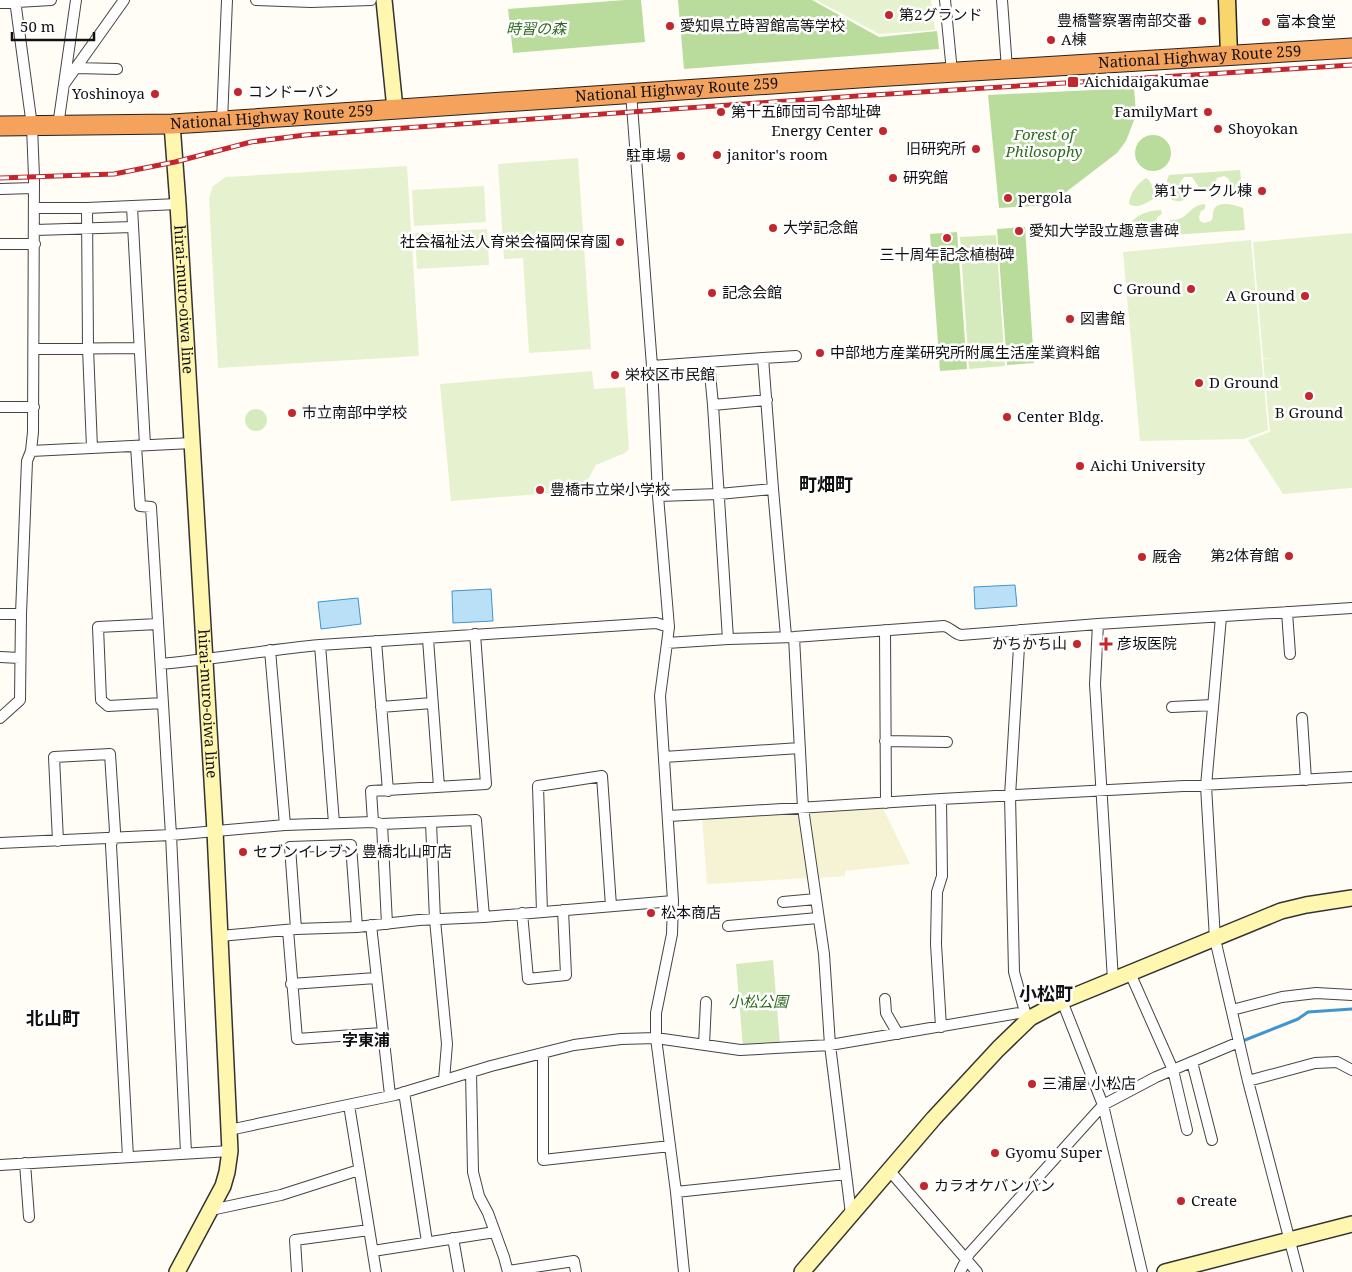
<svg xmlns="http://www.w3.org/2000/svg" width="1352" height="1272" viewBox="0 0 1352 1272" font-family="'Noto Serif','Noto Sans JP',serif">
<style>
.farmland{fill:#f6f3d4}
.green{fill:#d5ebbd}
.forest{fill:#b9dc9c}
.pitch{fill:#e6f2cf}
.water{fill:#b9e0f7;stroke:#3f96cf}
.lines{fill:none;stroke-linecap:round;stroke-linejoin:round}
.stream{stroke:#3f96cf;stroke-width:3}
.street-casing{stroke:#444;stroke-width:12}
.secondary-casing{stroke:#333;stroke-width:18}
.primary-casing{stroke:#222;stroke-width:19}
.highway-casing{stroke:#222;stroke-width:21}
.street{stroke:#fff;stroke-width:10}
.secondary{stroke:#fff6b0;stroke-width:15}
.primary{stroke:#f9d66b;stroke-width:16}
.highway{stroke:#f5a25d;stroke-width:19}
.rail-casing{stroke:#c4262e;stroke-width:5}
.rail{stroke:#fff;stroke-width:3;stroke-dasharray:9;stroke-linecap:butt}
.poi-dot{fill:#c4262e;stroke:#fff;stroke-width:2}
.labels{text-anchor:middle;stroke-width:5;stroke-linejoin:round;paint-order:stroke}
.poi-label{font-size:15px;fill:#111;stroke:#fff;text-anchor:start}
.park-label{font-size:15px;font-style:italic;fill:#2f6b1f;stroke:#fff}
.street-label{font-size:15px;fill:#111;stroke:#fff}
.neighbourhood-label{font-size:16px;font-weight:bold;fill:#111;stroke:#fff}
.quarter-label{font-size:18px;font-weight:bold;fill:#111;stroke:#fff}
</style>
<rect width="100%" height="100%" fill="#fffdf5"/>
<!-- farmland -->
<path class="farmland" d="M883 808 910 864 845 871V876L817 878 807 816 810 812Z
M798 812 800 814 809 878 707 884 702 818Z"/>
<!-- green -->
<path class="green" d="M1240 170 1242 191 1235 194 1223 193V191L1228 188 1230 183 1229 179 1224 176 1217 178 1214 188 1210 190 1200 189 1192 177H1184L1181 181 1182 187 1186 191H1190C1188 200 1181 203 1172 200 1164 193 1165 184 1169 175Z
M1146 178C1153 182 1154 192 1153 199 1146 204 1136 209 1129 204 1130 193 1137 184 1146 178Z
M1205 204V209L1201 211 1199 217 1200 221 1204 223 1211 221C1214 217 1212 213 1214 209 1219 200 1236 205 1243 208L1245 230 1157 236 1140 233 1134 228 1131 222C1139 214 1149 210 1161 210L1162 214 1157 217 1156 224 1159 228H1165L1169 225 1170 220C1189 221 1188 205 1205 204Z
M996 235 1005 366 969 369 960 237Z
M245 420a11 11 0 1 1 22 0a11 11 0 1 1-22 0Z
M773 960 780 1044 743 1047 736 964Z"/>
<!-- forest -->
<path class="forest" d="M625 0H641L645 42 513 53 508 9Z
M678 0H812L879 37 937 31 939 49 684 69Z
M1134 88 1136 115 1126 141 1117 153 1049 205 999 208 988 95Z
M1135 153a18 18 0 1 1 36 0a18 18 0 1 1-36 0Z
M1025 227 1034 363 1007 365 997 229Z
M957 232 967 369 940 371 930 234Z"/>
<!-- pitch -->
<path class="pitch" d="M816 0H931L935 30 879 34Z
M578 158 591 349 529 353 523 258 504 259 498 164Z
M407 166 419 356 218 368 209 198 213 186 226 177Z
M484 186 486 222 414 226 412 190Z
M487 229 489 265 417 269 415 233Z
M1352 233V488L1283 494 1248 440 1270 432 1263 359 1271 358H1263L1253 242Z
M1251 240 1268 430 1244 439 1140 441 1123 252Z
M592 371 594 389 625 387 629 449 625 453 596 465 585 485 566 487 565 492 451 501 440 384Z"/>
<!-- water -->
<path class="water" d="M1015 585 1017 606 975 609 974 587Z
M491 589 493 621 453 623 452 591Z
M358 598 361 624 321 629 318 602Z"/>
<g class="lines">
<!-- stream -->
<path class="stream" d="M1240 1042 1298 1019 1308 1012 1352 1009"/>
<!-- street casing -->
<g class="street-casing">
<path id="street" d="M256 0 311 2 371 0
M945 0 952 72
M1002 0 1007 69
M0 3 51 0
M75 68 117 69
M65 83 124 0
M631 93 652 366 658 496 669 627
M222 121 227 0
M58 126 76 0
M0 189 34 188
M132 207 145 445
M35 208H87L178 204
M87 208 88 348 92 448
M35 230 133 227
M0 244H35
M34 349 139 348
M763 358 796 356
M709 362 713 405 728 639
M652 366 763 358 773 489 786 636
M713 405 767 400
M0 407H34
M136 446 140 506 151 507 171 835 186 1153
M31 451 192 443
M658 496 719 494 773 489
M1287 612 1290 654
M0 614H21
M1221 617 1206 786 1215 939 1248 1081 1298 1272
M158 624 98 627 101 700 108 706 163 703
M1098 624 1095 684 1113 980
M885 630 886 803
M1020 630 1010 796 1014 972 1025 1012 1028 1016
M794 637 803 808 824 954 830 1045 851 1214
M428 639 439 787
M376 641 388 791
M667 643 660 696 673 901 672 934 656 1013V1038L676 1192 684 1272
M320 645 334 823
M270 650 285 825
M0 657 20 658
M161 664C214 659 267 650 320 645L656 623 669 627 667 643 728 639 794 637 944 626C952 628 954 634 961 635L1098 624 1352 608
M381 707 432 703
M1172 707 1213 705
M0 718 20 700 21 614 27 461 31 451 33 432 34 177 32 126 15 0
M1302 718 1306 780
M885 741 947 742
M664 757 800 748
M941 799 942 876 937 892 936 944 941 1027
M669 816 941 799 1352 777
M373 822 371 791 486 784 475 634
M431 822 435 920 447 1044 444 1080
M58 841 54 757 110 754 115 831 111 845 128 1157
M0 843 171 835 285 825 373 822 382 824
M783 902 816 899
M542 912 538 786 602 776 611 906
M522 913 528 979 566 975 563 910
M387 924 382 824 476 820 484 917
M371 925 390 1095
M728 926 818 918
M296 929 290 847 351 845 357 927
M288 930 297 1039 382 1033
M220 936 296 929 357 927 419 920 484 917 673 901
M1130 973 1173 1070 1187 1130
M291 984 376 978
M885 999 886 1013 898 1034
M1062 1001 1103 1105 1142 1272
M1232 1010 1282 997 1316 993 1352 995
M704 1045 706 1002
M543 1054V1160L670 1146
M1192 1062 1212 1140
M471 1072 473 1172 479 1196 488 1213 504 1257 508 1272
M1248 1081 1315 1063 1337 1062 1352 1070
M404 1092 427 1242
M349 1105 376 1272
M229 1130 395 1095 491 1066 574 1045 621 1039 656 1038 740 1050 830 1045 1025 1012
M25 1163 29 1217
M0 1165 230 1151
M889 1170 977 1272
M676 1192 846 1174
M211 1210 281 1195 359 1170
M453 1238 459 1272
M373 1251 495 1232
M508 1271 574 1261 576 1272
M297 1272 295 1240 369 1230
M960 1272 969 1254 1103 1105 1156 1077 1239 1042"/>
</g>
<!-- secondary casing -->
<g class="secondary-casing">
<g id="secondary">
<path d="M384 0 395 109"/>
<path id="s1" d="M172 124 178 204 215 831 230 1151 227 1172 223 1186 177 1272"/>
<path d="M802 1272 934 1118 998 1049 1030 1018 1062 1001 1281 911 1306 905 1352 898"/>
<path d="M1165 1272 1352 1224"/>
</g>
</g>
<!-- primary casing -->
<g class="primary-casing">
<path id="primary" d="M1227 0 1229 55"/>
</g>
<!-- highway casing -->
<g class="highway-casing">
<g id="highway">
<path id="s2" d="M0 126 172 124 222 121C599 94 975 70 1352 48"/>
</g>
</g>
<!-- street -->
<use href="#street" class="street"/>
<!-- secondary -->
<use href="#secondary" class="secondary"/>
<!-- primary -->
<use href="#primary" class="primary"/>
<!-- highway -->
<use href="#highway" class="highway"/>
<!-- rail casing -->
<g class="rail-casing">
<path id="rail" d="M0 178 114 174 175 162 251 142 305 135 857 96 1352 65"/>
</g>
<!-- rail -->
<use href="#rail" class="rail"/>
</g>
<!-- markers -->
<g class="poi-dot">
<circle cx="889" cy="15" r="5"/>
<circle cx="1202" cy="21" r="5"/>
<circle cx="1266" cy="22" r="5"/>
<circle cx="670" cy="26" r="5"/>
<circle cx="1051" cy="40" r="5"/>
<rect x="1067" y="76" width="12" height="12" rx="2.5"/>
<circle cx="238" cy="92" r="5"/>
<circle cx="155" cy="94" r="5"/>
<circle cx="721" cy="112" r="5"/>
<circle cx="1208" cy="112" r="5"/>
<circle cx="1218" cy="129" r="5"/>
<circle cx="883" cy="131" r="5"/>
<circle cx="976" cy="149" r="5"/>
<circle cx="717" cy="155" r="5"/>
<circle cx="681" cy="156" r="5"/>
<circle cx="893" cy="178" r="5"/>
<circle cx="1262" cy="191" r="5"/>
<circle cx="1008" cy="198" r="5"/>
<circle cx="773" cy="228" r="5"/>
<circle cx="1019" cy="231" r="5"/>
<circle cx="947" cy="238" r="5"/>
<circle cx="620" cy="242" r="5"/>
<circle cx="1191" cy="289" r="5"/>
<circle cx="712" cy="293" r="5"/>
<circle cx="1305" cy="296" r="5"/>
<circle cx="1070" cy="319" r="5"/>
<circle cx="820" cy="353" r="5"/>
<circle cx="615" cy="375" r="5"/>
<circle cx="1199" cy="383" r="5"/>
<circle cx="1309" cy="396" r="5"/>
<circle cx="292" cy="413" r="5"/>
<circle cx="1007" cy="417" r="5"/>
<circle cx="1080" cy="466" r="5"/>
<circle cx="540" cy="490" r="5"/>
<circle cx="1289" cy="556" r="5"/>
<circle cx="1142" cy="557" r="5"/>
<circle cx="1077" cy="644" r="5"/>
<path d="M1103.5 636.5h5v5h5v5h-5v5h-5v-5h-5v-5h5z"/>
<circle cx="243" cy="852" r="5"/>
<circle cx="651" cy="913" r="5"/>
<circle cx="1032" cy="1084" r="5"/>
<circle cx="995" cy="1153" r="5"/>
<circle cx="924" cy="1186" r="5"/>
<circle cx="1181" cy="1201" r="5"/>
</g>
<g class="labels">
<!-- poi labels -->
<g class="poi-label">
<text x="899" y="20">第2グランド</text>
<text x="1192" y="26" text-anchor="end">豊橋警察署南部交番</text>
<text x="1276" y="27">富本食堂</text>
<text x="680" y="31">愛知県立時習館高等学校</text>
<text x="1061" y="45">A棟</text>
<text x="1084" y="87">Aichidaigakumae</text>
<text x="248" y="97">コンドーパン</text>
<text x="145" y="99" text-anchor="end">Yoshinoya</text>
<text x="731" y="117">第十五師団司令部址碑</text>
<text x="1198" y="117" text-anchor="end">FamilyMart</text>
<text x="1228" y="134">Shoyokan</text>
<text x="873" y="136" text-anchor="end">Energy Center</text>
<text x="966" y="154" text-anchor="end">旧研究所</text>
<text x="727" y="160">janitor's room</text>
<text x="671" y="161" text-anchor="end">駐車場</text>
<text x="903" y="183">研究館</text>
<text x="1252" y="196" text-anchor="end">第1サークル棟</text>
<text x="1018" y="203">pergola</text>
<text x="783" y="233">大学記念館</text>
<text x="1029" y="236">愛知大学設立趣意書碑</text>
<text x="610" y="247" text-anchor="end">社会福祉法人育栄会福岡保育園</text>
<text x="947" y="260" text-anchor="middle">三十周年記念植樹碑</text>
<text x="1181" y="294" text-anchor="end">C Ground</text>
<text x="722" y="298">記念会館</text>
<text x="1295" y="301" text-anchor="end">A Ground</text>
<text x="1080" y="324">図書館</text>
<text x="830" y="358">中部地方産業研究所附属生活産業資料館</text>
<text x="625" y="380">栄校区市民館</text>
<text x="1209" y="388">D Ground</text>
<text x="302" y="418">市立南部中学校</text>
<text x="1309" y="418" text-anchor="middle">B Ground</text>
<text x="1017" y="422">Center Bldg.</text>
<text x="1090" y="471">Aichi University</text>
<text x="550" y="495">豊橋市立栄小学校</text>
<text x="1279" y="561" text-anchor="end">第2体育館</text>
<text x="1152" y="562">厩舎</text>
<text x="1067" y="649" text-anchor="end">かちかち山</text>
<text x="1117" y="649">彦坂医院</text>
<text x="253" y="857">セブンイレブン 豊橋北山町店</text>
<text x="661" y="918">松本商店</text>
<text x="1042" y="1089">三浦屋 小松店</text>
<text x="1005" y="1158">Gyomu Super</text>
<text x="934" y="1191">カラオケバンバン</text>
<text x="1191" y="1206">Create</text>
</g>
<!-- park labels -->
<g class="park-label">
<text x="536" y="34">時習の森</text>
<text x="1044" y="140">Forest of<tspan x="1044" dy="17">Philosophy</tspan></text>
<text x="758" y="1007">小松公園</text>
</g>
<!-- street labels -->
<g class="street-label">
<text dy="5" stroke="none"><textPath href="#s2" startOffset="1202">National Highway Route 259</textPath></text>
<text dy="5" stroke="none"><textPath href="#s2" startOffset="678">National Highway Route 259</textPath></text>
<text dy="5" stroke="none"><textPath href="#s2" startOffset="272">National Highway Route 259</textPath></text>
<text dy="5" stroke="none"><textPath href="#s1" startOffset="176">hirai-muro-oiwa line</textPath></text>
<text dy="5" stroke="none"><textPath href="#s1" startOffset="581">hirai-muro-oiwa line</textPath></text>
</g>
<!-- neighbourhood labels -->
<g class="neighbourhood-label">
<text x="366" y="1046">字東浦</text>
</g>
<!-- quarter labels -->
<g class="quarter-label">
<text x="826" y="491">町畑町</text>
<text x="1046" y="1000">小松町</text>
<text x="53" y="1025">北山町</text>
</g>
</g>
<!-- scale -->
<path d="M12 32v8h82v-8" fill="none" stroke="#111111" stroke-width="2.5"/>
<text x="20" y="32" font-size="15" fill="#111111" stroke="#ffffff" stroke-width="4" paint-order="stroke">50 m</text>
</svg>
